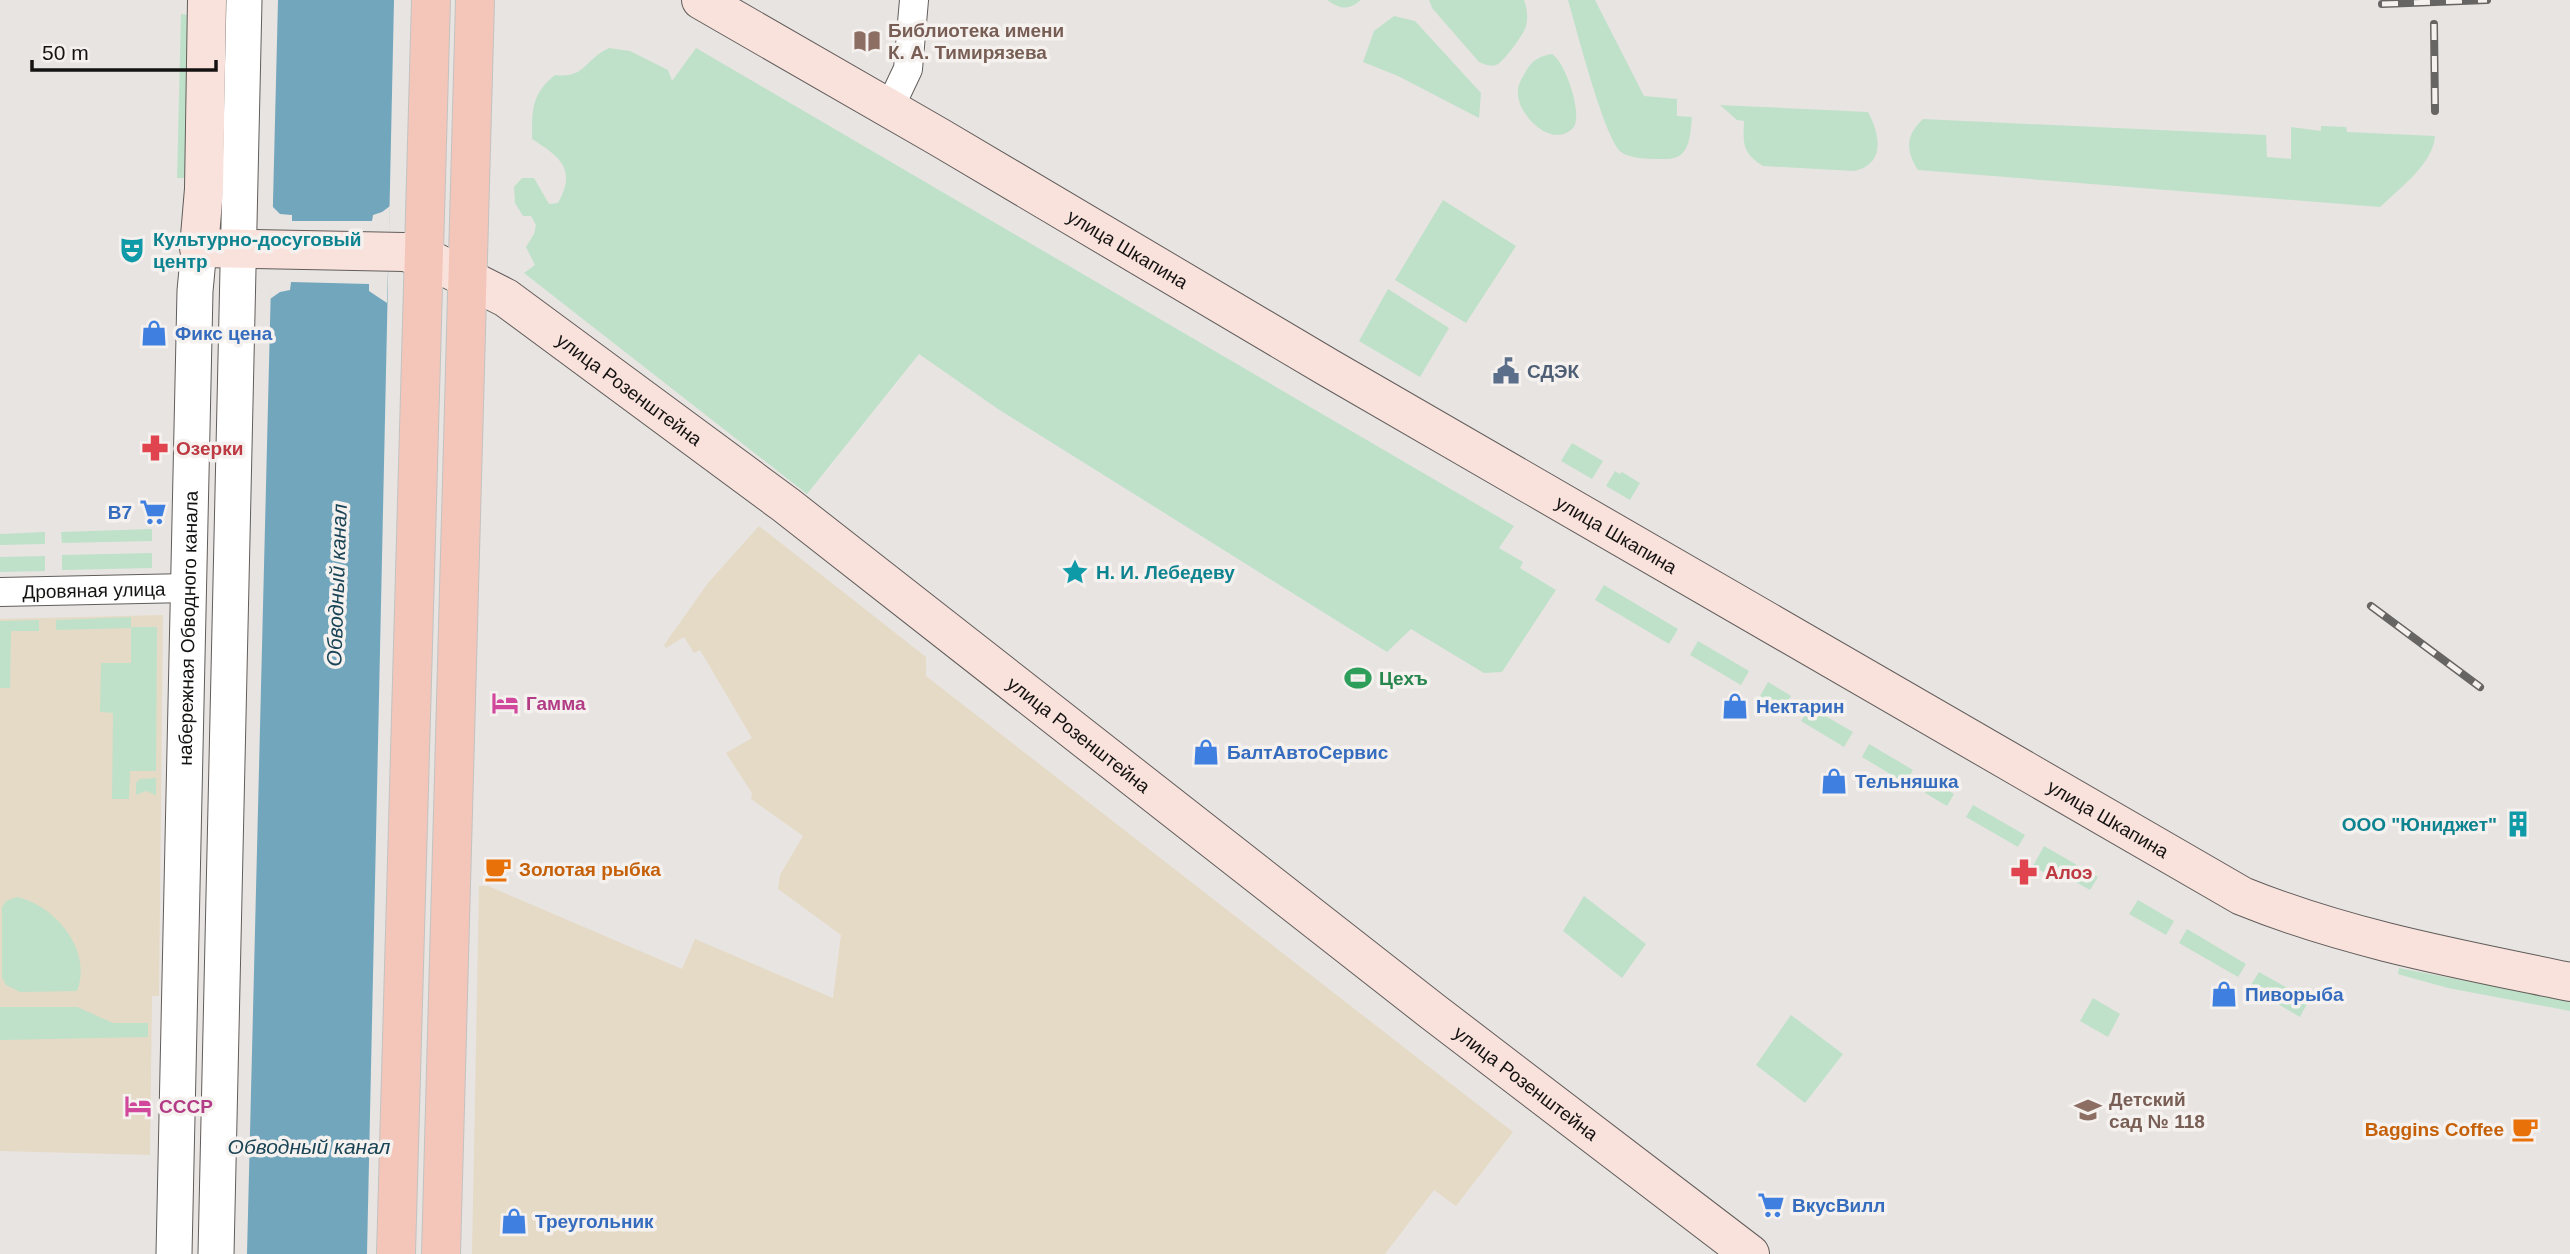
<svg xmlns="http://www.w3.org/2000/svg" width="2570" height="1254" viewBox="0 0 2570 1254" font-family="Arial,sans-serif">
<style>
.industrial{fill:#e5dac5}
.green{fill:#bfe1c9}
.water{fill:#72a6bc}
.pier{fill:#e8e4e2}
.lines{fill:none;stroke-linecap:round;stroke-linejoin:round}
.minor-casing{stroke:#615d5b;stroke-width:30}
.tertiary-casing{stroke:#615d5b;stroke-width:37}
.secondary-casing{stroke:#615d5b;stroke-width:40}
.primary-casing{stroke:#c2c2c1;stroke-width:40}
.minor{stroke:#fff;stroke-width:28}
.tertiary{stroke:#fff;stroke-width:35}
.secondary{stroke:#fae2dc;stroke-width:38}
.primary{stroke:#f4c6b9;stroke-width:38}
.rail-casing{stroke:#676563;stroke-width:8}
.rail{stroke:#f5f1ef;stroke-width:5;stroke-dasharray:16;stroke-linecap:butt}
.labels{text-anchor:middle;stroke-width:7;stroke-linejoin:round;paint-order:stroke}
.education-label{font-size:19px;font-weight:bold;fill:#785e54;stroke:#f5f1ef;text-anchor:start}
.culture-label{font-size:19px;font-weight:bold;fill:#0d838f;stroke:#f5f1ef;text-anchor:start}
.street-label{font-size:19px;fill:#141312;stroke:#f5f1ef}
.shop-label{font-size:19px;font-weight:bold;fill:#366cbe;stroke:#f5f1ef;text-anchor:start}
.service-label{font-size:19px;font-weight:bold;fill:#4e5e75;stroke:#f5f1ef;text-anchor:start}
.health-label{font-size:19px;font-weight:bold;fill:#be3a42;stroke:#f5f1ef;text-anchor:start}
.leisure-label{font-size:19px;font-weight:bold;fill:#27864d;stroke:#f5f1ef;text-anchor:start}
.hotel-label{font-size:19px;font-weight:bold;fill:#b23c85;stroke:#f5f1ef;text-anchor:start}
.food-label{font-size:19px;font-weight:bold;fill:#c56008;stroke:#f5f1ef;text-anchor:start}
.water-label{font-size:21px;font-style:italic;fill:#194456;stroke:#f5f1ef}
</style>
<rect width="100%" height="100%" fill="#e8e4e2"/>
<!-- industrial -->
<path class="industrial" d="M759 526 926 657V676L1513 1132 1456 1206 1434 1190 1385 1254H472L479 886H488L682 969 695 939 833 998 841 935 778 889 780 875 803 836 751 799 752 793 726 753 752 738 700 650 694 653 684 637 666 648 664 645 708 583Z
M163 615 159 996H152L150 1155 0 1151V619Z"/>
<!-- green -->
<path class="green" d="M1327 0H1361C1347 11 1341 9 1327 0Z
M1429 0H1524C1527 8 1529 20 1525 29 1522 36 1503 63 1496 65 1490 67 1484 64 1479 62L1432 8Z
M1568 0H1595L1644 96 1677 99V116L1692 117C1690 134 1691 158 1668 159 1655 159 1632 160 1621 152 1604 138 1576 27 1568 0Z
M181 14 189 15 185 178H177Z
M1394 16 1415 21 1481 93 1479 118 1398 76 1363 62 1374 31Z
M609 48 630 51 668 70 672 81 696 48 1514 526 1499 548 1523 562 1520 568 1556 590 1502 672 1484 673 1411 629 1387 652 998 409 919 354 807 494 524 273 535 265 526 247 534 234 536 225 531 216H523L515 203 514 187 522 178H534L549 204 558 203C577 169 560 157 532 139 532 111 531 94 555 75 585 79 585 59 609 48Z
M1552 54C1565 61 1584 116 1573 128 1552 150 1516 114 1518 91 1518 83 1523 77 1526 71 1532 60 1540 56 1552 54Z
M1720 105 1868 112C1880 134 1886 164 1854 171L1763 166C1742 153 1743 143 1744 121L1737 120Z
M1923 119 2266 135 2267 157 2291 159V127L2321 131V126L2346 127 2347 132 2435 136C2433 164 2400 188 2380 207L1918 170C1905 150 1906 135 1923 119Z
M1443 200 1516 246 1466 323 1395 280Z
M1388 289 1449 328 1420 377 1359 341Z
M1572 443 1603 461 1592 479 1561 461Z
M1615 471 1620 474 1622 472 1640 483 1630 500 1606 486Z
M152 529V541L62 543 61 532Z
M45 532V544L0 545V534Z
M152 553V568L62 570V555Z
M45 556V571L0 572V557Z
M1604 585 1678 629 1669 644 1595 600Z
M131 617V627H157L156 771H130L129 799H112L113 713 100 712 101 663H131V628L56 630V620Z
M39 620V631H11L10 688H0V621Z
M1698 641 1749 671 1741 685 1690 655Z
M1768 682 1791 696 1782 711 1759 698Z
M1810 707 1853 732 1844 747 1801 721Z
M1869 744 1913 770 1905 783 1862 757Z
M156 778V795L146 791 136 795V783L140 779Z
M1932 781 1954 794 1947 806 1925 793Z
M1973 805 2025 835 2018 847 1966 817Z
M2044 846 2098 877 2090 890 2063 875 2059 881 2033 866Z
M1584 896 1646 944 1622 978 1563 931Z
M17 897C55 905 93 951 77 991L20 992 6 985 2 977V907L6 901Z
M2138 900 2174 921 2166 935 2129 914Z
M2187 929 2246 964 2238 977 2179 943Z
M2399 968 2570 1001V1011L2448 988 2401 975 2398 974Z
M2259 972 2309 1000 2300 1017 2273 1001 2274 998 2251 985Z
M2093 998 2120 1014 2108 1037 2080 1021Z
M0 1007H77L113 1023H148V1037L0 1040Z
M1791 1015 1843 1054 1805 1103 1756 1065Z"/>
<!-- water -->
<path class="water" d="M278 0H394L367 1254H247Z"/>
<!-- pier -->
<path class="pier" d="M272 206 280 214 292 215V221H372L373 215 382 212 390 206 387 303 369 291V284L291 282 290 290 280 292 270 299Z"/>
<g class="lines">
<!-- minor casing -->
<g class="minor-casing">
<g id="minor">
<path d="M889 109 908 69 914 0"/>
<path id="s1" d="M0 592 188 588"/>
</g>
</g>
<!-- tertiary casing -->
<g class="tertiary-casing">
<g id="tertiary">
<path id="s2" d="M174 1254 195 291 199 248"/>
<path d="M216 1254 244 0"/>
</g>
</g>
<!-- secondary casing -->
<g class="secondary-casing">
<g id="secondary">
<path id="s3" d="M207 0 204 189 199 248 404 252 425 257 506 298 786 505 1432 1011 1750 1254"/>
<path id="s4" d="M701 0 939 137 1329 368 2242 896C2348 939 2459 959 2570 982"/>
</g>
</g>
<!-- primary casing -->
<g class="primary-casing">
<path id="primary" d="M396 1254 431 0
M441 1254 475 0"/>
</g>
<!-- minor -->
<use href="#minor" class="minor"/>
<!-- tertiary -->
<use href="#tertiary" class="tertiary"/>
<!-- secondary -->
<use href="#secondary" class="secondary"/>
<!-- primary -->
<use href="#primary" class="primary"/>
<!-- rail casing -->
<g class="rail-casing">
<path id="rail" d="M2382 4 2487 0
M2434 24 2435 111
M2371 606 2480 687"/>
</g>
<!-- rail -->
<use href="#rail" class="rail"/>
</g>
<!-- icons -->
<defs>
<g id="library-bare" transform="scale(2.1)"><path d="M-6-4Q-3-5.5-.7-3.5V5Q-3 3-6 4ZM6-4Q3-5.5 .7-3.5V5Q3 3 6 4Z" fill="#8d6e63" stroke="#f5f1ef" stroke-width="2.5" paint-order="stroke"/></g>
<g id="theatre-bare" transform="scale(2.1)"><path d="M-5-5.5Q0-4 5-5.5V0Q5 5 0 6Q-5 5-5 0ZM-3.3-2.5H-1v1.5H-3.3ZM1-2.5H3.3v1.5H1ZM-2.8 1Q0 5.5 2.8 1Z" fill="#0f9aa8" stroke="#f5f1ef" stroke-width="2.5" paint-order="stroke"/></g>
<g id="shop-bare" transform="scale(2.1)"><path d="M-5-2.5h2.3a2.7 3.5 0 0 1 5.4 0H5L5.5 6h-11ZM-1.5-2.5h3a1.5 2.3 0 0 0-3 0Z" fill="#3f7fe0" stroke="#f5f1ef" stroke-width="2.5" paint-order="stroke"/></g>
<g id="civic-bare" transform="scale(2.1)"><path d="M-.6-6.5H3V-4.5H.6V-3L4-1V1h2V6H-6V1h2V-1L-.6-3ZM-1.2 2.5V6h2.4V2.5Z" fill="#5c6f8a" stroke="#f5f1ef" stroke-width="2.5" paint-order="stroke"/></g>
<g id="pharmacy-bare" transform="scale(2.1)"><path d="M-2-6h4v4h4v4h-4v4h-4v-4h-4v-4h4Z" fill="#e0444e" stroke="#f5f1ef" stroke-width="2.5" paint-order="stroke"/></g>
<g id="supermarket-bare" transform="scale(2.1)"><path d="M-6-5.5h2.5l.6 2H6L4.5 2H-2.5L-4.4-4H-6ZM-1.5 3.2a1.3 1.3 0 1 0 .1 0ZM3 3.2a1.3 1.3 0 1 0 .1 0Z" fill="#3f7fe0" stroke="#f5f1ef" stroke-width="2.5" paint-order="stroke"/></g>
<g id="sight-bare" transform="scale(2.1)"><path d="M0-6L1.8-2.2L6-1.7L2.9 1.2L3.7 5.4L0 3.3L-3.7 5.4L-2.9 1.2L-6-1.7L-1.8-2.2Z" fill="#0f9aa8" stroke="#f5f1ef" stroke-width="2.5" paint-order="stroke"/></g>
<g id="stadium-bare" transform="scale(2.1)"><path d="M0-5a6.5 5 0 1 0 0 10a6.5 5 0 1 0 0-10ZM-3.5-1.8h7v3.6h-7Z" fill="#2e9e5b" stroke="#f5f1ef" stroke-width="2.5" paint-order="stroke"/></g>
<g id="hotel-bare" transform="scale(2.1)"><path d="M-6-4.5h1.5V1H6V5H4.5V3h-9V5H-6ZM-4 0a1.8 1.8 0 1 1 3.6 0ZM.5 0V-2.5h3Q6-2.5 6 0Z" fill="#d1479c" stroke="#f5f1ef" stroke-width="2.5" paint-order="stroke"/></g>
<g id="building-bare" transform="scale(2.1)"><path d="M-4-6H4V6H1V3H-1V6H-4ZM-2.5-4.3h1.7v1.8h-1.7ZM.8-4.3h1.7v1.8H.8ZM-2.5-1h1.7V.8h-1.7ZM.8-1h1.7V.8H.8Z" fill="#0f9aa8" stroke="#f5f1ef" stroke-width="2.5" paint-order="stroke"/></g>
<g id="cafe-bare" transform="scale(2.1)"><path d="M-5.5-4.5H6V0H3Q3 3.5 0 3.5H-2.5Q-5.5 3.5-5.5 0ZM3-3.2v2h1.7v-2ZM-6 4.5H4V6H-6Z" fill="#e8710a" stroke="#f5f1ef" stroke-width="2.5" paint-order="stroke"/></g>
<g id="school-bare" transform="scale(2.1)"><path d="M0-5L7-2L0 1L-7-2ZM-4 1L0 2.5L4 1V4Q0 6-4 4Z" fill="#8d6e63" stroke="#f5f1ef" stroke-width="2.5" paint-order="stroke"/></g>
</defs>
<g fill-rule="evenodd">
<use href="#library-bare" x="867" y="41"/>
<use href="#theatre-bare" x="132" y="250"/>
<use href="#shop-bare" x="154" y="333"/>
<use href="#civic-bare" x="1506" y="371"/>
<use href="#pharmacy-bare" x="155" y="448"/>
<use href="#supermarket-bare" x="153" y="512"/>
<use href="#sight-bare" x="1075" y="572"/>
<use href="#stadium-bare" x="1358" y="678"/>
<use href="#hotel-bare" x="505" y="703"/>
<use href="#shop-bare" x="1735" y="706"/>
<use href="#shop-bare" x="1206" y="752"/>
<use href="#shop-bare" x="1834" y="781"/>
<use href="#building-bare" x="2518" y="824"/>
<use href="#cafe-bare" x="498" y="869"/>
<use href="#pharmacy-bare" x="2024" y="872"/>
<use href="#shop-bare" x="2224" y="994"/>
<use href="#hotel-bare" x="138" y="1106"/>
<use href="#school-bare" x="2088" y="1110"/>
<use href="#cafe-bare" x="2525" y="1129"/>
<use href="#supermarket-bare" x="1771" y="1205"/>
<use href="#shop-bare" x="514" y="1221"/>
</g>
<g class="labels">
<!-- education labels -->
<g class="education-label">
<text x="888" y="37">Библиотека имени<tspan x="888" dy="22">К. А. Тимирязева</tspan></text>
<text x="2109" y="1106">Детский<tspan x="2109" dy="22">сад № 118</tspan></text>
</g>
<!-- culture labels -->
<g class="culture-label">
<text x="153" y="246">Культурно-досуговый<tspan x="153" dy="22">центр</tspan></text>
<text x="1096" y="579">Н. И. Лебедеву</text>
<text x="2497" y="831" text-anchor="end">ООО "Юниджет"</text>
</g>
<!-- street labels -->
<g class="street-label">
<text dy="7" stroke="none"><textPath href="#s4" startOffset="494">улица Шкапина</textPath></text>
<text dy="7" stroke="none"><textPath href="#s3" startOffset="719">улица Розенштейна</textPath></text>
<text dy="7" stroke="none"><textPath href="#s4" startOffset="1060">улица Шкапина</textPath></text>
<text dy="7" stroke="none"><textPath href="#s1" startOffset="94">Дровяная улица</textPath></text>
<text dy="7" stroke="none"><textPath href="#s2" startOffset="626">набережная Обводного канала</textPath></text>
<text dy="7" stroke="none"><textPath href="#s3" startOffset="1286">улица Розенштейна</textPath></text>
<text dy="7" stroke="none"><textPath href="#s4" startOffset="1628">улица Шкапина</textPath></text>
<text dy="7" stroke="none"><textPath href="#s3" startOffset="1853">улица Розенштейна</textPath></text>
</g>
<!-- shop labels -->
<g class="shop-label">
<text x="175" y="340">Фикс цена</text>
<text x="132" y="519" text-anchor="end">В7</text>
<text x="1756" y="713">Нектарин</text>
<text x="1227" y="759">БалтАвтоСервис</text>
<text x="1855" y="788">Тельняшка</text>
<text x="2245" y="1001">Пиворыба</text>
<text x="1792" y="1212">ВкусВилл</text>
<text x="535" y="1228">Треугольник</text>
</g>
<!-- service labels -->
<g class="service-label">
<text x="1527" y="378">СДЭК</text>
</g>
<!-- health labels -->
<g class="health-label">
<text x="176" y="455">Озерки</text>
<text x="2045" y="879">Алоэ</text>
</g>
<!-- leisure labels -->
<g class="leisure-label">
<text x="1379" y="685">Цехъ</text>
</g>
<!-- hotel labels -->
<g class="hotel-label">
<text x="526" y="710">Гамма</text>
<text x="159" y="1113">СССР</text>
</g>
<!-- food labels -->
<g class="food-label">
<text x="519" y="876">Золотая рыбка</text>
<text x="2504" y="1136" text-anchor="end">Baggins Coffee</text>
</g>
<!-- water labels -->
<g class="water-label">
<text transform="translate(337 585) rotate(-88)" y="7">Обводный канал</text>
<text x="309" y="1154">Обводный канал</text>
</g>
</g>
<!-- scale -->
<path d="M32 60v10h184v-10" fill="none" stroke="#141312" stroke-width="3.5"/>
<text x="42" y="60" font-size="21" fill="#141312" stroke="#f5f1ef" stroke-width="5" paint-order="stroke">50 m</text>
</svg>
